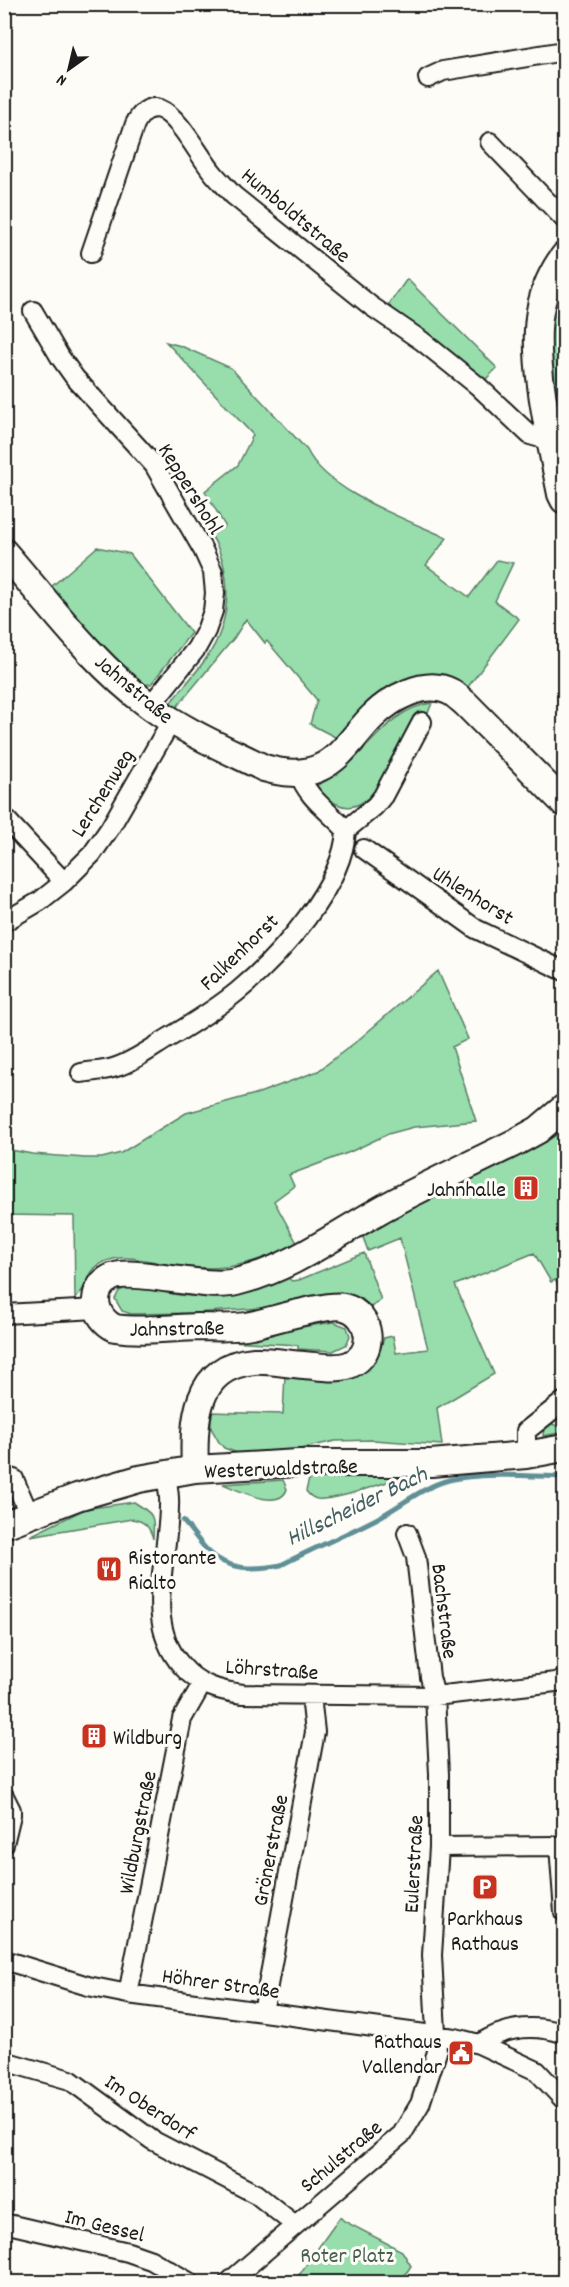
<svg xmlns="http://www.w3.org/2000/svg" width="569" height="2287" viewBox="0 0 569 2287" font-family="Dekko,sans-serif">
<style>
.green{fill:#97deac;stroke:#5a7d64;stroke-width:1.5}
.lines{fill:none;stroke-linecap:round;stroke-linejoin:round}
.stream{stroke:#609096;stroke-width:5}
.street-casing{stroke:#1c1c1c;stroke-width:22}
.secondary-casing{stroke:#1c1c1c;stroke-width:30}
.street{stroke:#fdfcf7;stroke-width:18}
.secondary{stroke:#fdfcf7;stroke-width:26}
.labels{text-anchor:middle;stroke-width:6;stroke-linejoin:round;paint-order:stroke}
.street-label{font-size:22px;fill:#1c1c1c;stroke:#fdfcf7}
.poi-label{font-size:22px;fill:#1c1c1c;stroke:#fdfcf7;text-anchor:end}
.park-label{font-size:22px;fill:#47604e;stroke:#fdfcf7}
.water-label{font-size:24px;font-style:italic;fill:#446063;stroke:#fdfcf7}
</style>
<rect width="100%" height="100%" fill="#fdfcf7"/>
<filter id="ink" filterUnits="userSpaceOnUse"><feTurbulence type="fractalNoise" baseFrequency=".0167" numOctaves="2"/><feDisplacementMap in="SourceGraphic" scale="12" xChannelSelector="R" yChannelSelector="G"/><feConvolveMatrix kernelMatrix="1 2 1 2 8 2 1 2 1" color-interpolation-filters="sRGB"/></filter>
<g filter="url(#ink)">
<!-- green -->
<path class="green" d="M407 279 497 368 483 382 387 307Z
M552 314 564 324V447L551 356Z
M166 342 181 346 231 368 307 450C327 492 406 519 447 538L426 565 469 597 497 560 513 563 495 601 519 619 468 687C451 676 439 674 419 678 383 684 362 712 337 738L310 724 317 700 267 641 265 643 246 619 234 638 175 709 171 702C184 686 200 669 211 651 232 616 232 569 211 535L225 526 205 491 238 465 253 435Z
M97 547 130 554 191 633 151 684 141 685 105 651 51 587Z
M432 703 428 713 421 711 415 715C403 739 375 823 337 804 328 800 320 794 317 785 363 767 382 709 432 703Z
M438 971 468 1039 452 1047 476 1121 414 1127 388 1134 350 1152 289 1175 294 1186 274 1201 296 1241 300 1244C271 1255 243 1268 211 1268 196 1268 180 1267 165 1264 143 1260 123 1253 102 1263 86 1271 87 1290 75 1299L74 1216 5 1215V1149L32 1154 85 1158H102L121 1153 186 1113 259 1093 318 1071 357 1041Z
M564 1130V1294L555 1280 551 1282 534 1253 455 1285 494 1374 437 1408 442 1445 373 1440 335 1441 295 1450 240 1454 224 1448 219 1442 211 1428 210 1412 283 1414 285 1375C331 1380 367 1394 384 1338L393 1336 396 1353 428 1349 400 1238 368 1251 363 1237C426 1194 500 1172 564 1130Z
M364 1253 381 1300 371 1307 361 1298 343 1294 260 1308 196 1313 131 1314 122 1311 115 1299 119 1291 129 1287C146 1287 163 1293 180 1295 217 1299 254 1292 287 1277L292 1281 299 1280Z
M334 1322 347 1327 350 1336 346 1345 333 1351 298 1349V1345L198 1339 262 1333Z
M548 1422 559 1427 564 1424V1432L543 1436 544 1426Z
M403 1475 406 1476C385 1482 337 1501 317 1499 312 1498 309 1495 306 1491L309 1479Z
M283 1480 287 1489C280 1512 238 1490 223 1484Z
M134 1502C155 1515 154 1515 153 1539 150 1527 145 1521 132 1519L30 1536 85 1509Z
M340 2217 344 2221 402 2251 411 2266 400 2282H310L299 2275Z"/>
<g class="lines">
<!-- stream -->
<path class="stream" d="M183 1521C192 1531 199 1542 208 1551 228 1571 255 1570 281 1565 312 1549 345 1535 376 1519 401 1506 422 1487 449 1480 480 1472 532 1476 564 1477"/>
<!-- street casing -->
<g class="street-casing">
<path id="street" d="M428 78 443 71 564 51
M490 142 564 219
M91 253 135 124C140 114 148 105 160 109 180 117 200 158 214 174 220 181 227 188 233 195L371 306 422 341 478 386 530 435 551 441
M33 311 60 357 75 378 154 465 203 550 213 572 215 593 213 611 206 631 196 649 150 706
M299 773C307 798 329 811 346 830L375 806 383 796 422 722
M4 817 64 882
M364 849 476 929 564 971
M4 922 40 901 64 882 92 854 110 828 172 720
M81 1073C91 1071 103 1071 113 1068 131 1063 149 1050 165 1040 190 1025 216 1009 238 991 279 957 344 885 346 830
M4 1314 97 1309
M526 1455V1431L564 1401
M166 1474C167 1484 170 1495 169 1506 169 1559 142 1621 182 1666 198 1685 219 1691 243 1694L435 1696 564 1681
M4 1476 14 1479 29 1514
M4 1796 11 1810V1815L4 1844
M439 1847 559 1846 564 1912
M4 1960 88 1986 128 1994 455 2038 479 2044 537 2071 564 2100
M128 1994 182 1719 202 1684
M263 2012 315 1732 311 1696
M479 2044C505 2027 533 2024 562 2033
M4 2061 70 2080 152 2140 256 2194 295 2225
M4 2223 128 2252 151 2260 189 2282
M229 2282 402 2134 420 2104 437 2052 432 1955 439 1847V1774L435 1696 430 1677 416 1557 407 1533"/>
</g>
<!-- secondary casing -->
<g class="secondary-casing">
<path id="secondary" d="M564 256C553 270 543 292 540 311 531 361 551 443 561 494L564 500
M4 552C50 605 94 665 150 706 185 732 226 749 264 768 282 773 301 776 319 768 342 758 355 734 372 717 390 699 425 678 451 692 456 695 461 700 466 704L564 803
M195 1469C193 1423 194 1366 254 1361 270 1360 288 1364 304 1365 318 1366 336 1370 349 1365 377 1354 372 1314 344 1307 328 1303 271 1321 251 1325 234 1329 214 1327 197 1327 170 1328 141 1332 115 1328 94 1318 88 1290 110 1278 130 1266 203 1290 236 1282 294 1268 340 1231 391 1204 433 1182 476 1162 518 1141L538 1130 564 1108
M4 1525 77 1497 139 1479 195 1469 298 1463H431L526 1455 564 1448"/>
</g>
<!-- street -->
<use href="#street" class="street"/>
<!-- secondary -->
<use href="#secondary" class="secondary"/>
</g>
</g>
<!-- icons -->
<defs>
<g id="building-square" transform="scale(1.35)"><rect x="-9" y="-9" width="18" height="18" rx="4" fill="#c8321e" stroke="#fdfcf7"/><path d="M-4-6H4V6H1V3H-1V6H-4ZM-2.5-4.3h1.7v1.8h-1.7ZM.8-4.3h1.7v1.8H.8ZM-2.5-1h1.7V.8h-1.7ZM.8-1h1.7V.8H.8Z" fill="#fff"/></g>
<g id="restaurant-square" transform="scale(1.35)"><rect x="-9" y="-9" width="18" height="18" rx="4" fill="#c8321e" stroke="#fdfcf7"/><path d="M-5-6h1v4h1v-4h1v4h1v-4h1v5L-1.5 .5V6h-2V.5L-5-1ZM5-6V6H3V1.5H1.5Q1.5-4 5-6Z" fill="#fff"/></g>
<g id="parking-square" transform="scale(1.35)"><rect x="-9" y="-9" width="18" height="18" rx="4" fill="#c8321e" stroke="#fdfcf7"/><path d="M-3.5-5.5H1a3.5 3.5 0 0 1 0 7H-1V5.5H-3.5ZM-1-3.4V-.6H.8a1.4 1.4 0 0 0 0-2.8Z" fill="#fff"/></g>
<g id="civic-square" transform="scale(1.35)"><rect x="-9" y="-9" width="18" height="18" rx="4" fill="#c8321e" stroke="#fdfcf7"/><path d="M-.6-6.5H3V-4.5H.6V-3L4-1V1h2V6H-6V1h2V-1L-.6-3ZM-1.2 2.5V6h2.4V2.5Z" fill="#fff"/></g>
</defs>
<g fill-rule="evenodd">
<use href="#building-square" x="526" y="1188"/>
<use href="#restaurant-square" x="109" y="1569"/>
<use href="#building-square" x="94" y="1736"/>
<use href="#parking-square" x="485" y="1887"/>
<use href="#civic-square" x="461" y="2053"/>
</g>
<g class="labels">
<!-- street labels -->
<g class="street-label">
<text transform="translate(297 214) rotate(40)" y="8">Humboldtstraße</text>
<text transform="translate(192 488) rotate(58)" y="8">Keppershohl</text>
<text transform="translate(135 688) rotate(40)" y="8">Jahnstraße</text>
<text transform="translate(101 792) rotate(-58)" y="8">Lerchenweg</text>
<text transform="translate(474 894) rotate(32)" y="8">Uhlenhorst</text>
<text transform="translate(238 951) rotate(-44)" y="8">Falkenhorst</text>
<text transform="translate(177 1327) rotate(-1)" y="8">Jahnstraße</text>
<text transform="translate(281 1467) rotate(-2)" y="8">Westerwaldstraße</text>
<text transform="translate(446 1611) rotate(83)" y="8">Bachstraße</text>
<text transform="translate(272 1668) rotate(4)" y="8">Löhrstraße</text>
<text transform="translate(136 1832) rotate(-79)" y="8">Wildburgstraße</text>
<text transform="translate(269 1850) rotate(-79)" y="8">Grönerstraße</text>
<text transform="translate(412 1864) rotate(-87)" y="8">Eulerstraße</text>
<text transform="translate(221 1982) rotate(8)" y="8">Höhrer Straße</text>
<text transform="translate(151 2106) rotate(33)" y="8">Im Oberdorf</text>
<text transform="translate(340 2155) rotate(-40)" y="8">Schulstraße</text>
<text transform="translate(105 2224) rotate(14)" y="8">Im Gessel</text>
</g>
<!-- poi labels -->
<g class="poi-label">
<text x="506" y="1196">Jahnhalle</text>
<text x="128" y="1564" text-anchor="start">Ristorante<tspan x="128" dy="25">Rialto</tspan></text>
<text x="113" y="1744" text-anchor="start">Wildburg</text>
<text x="485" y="1925" text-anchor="middle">Parkhaus<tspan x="485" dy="25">Rathaus</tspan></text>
<text x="442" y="2048">Rathaus<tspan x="442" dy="25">Vallendar</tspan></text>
</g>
<!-- park labels -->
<g class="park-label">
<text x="347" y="2262">Roter Platz</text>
</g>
<!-- water labels -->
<g class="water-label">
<text transform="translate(356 1505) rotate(-26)" y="8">Hillscheider Bach</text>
</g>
</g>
<!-- margin -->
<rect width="569" height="2287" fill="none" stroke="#fdfcf7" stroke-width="24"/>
<rect x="12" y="12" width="545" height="2263" fill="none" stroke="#1c1c1c" stroke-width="2" filter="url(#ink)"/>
<!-- north arrow -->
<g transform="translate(69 69) rotate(214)" stroke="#fdfcf7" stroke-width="4.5" paint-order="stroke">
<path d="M0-4.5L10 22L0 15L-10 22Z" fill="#1c1c1c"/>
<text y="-9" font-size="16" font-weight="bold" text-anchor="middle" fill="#1c1c1c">N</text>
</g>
</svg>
